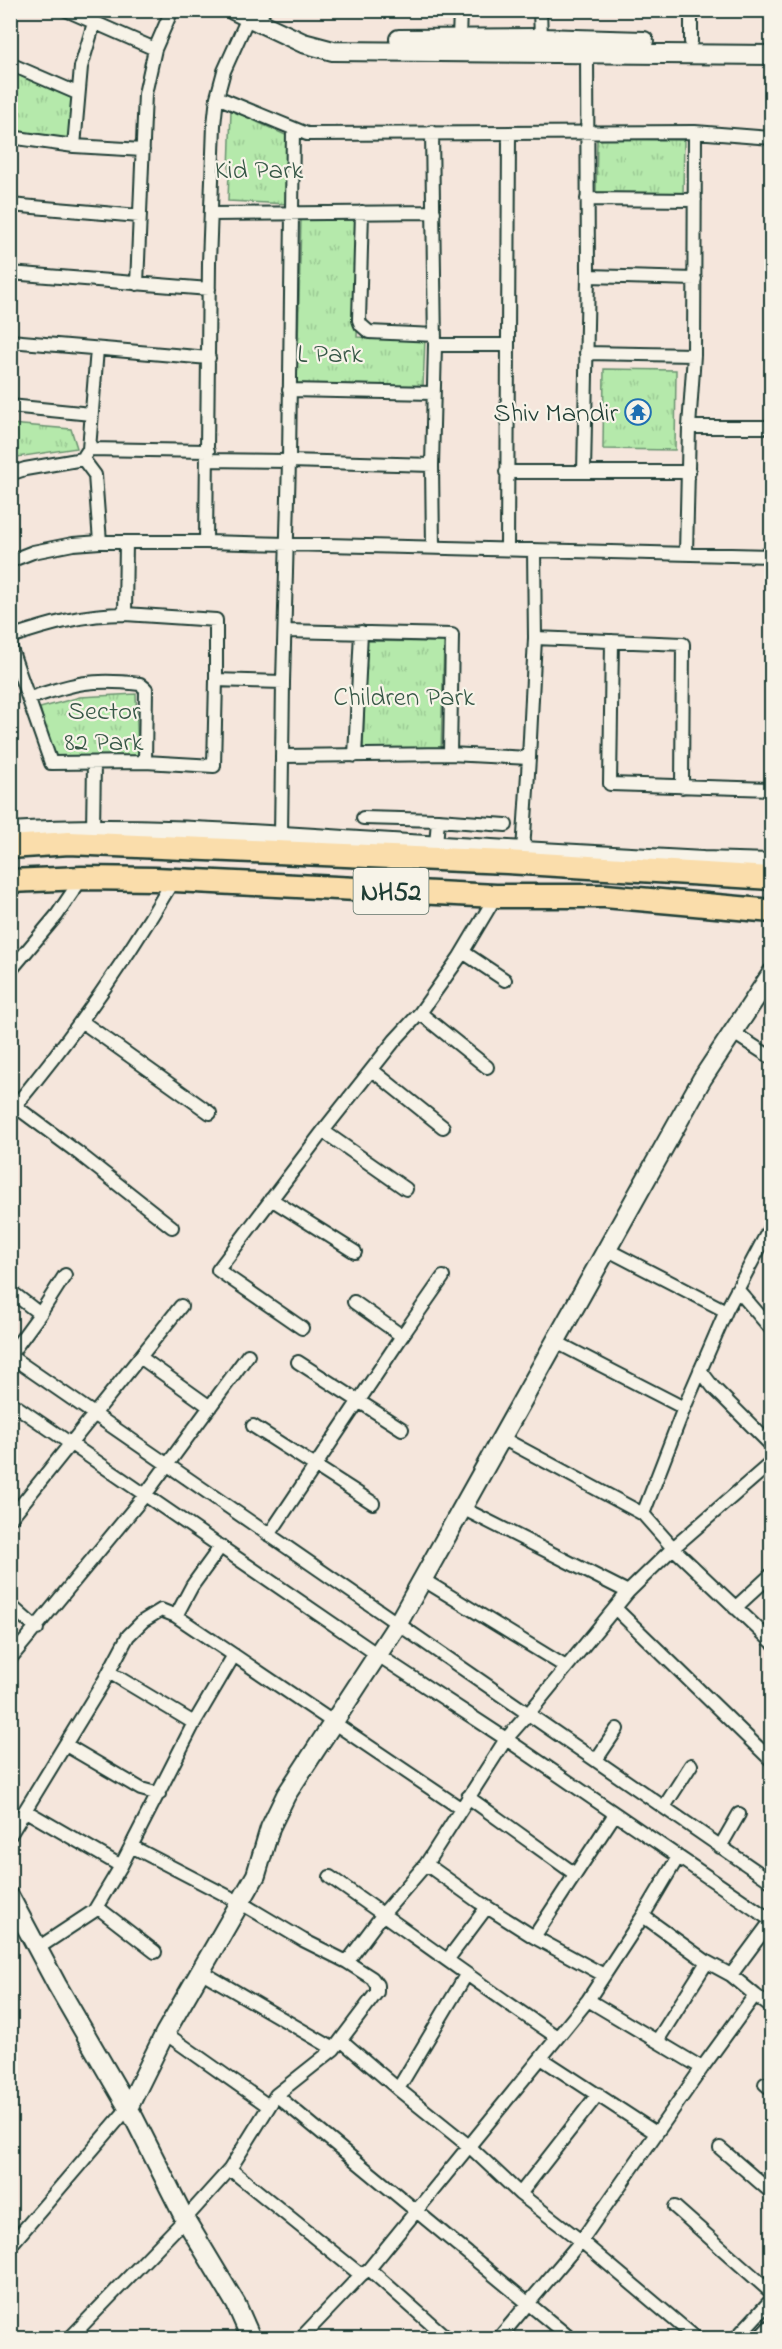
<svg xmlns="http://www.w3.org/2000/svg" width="782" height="2349" viewBox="0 0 782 2349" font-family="'Indie Flower',sans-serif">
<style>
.grass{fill:url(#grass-tufts);stroke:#6a9370;stroke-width:1.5}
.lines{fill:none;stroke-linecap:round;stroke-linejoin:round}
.street-casing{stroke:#1f3d34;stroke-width:16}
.secondary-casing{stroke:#1f3d34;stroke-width:22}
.highway-casing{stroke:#1f3d34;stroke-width:27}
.street{stroke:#f7f3e8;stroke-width:12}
.secondary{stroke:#f7f3e8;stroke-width:18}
.highway{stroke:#faddab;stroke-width:22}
.labels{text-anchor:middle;stroke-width:4.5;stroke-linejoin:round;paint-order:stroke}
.shield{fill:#f7f3e8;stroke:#60746a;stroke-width:1.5}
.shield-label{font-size:26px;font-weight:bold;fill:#1f3d34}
.park-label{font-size:27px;fill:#365746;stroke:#f7f3e8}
.poi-label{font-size:27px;fill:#1f3d34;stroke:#f7f3e8;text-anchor:end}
</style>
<defs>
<pattern id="grass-tufts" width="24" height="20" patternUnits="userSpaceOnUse" patternTransform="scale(1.5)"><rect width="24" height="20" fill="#b5e9ab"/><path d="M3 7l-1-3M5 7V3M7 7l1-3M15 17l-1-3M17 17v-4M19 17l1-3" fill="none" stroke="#9bc994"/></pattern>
</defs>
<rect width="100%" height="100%" fill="#f5e6dc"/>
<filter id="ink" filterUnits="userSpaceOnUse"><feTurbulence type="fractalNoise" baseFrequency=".0167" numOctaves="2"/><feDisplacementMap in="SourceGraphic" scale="12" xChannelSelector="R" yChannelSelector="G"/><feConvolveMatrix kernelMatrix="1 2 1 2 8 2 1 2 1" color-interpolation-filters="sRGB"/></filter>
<g filter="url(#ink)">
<!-- grass -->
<path class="grass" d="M11 66 77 93 74 146 11 137Z
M231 110 290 137 289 204 228 201Z
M597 139 684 140 683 194H596Z
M301 219 360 220 357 337 425 339 423 387 297 384Z
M604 369 676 370 675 450 603 449Z
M10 424 71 429 77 448 11 458Z
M366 641 444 642 441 752 363 750Z
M136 694 138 756H53L40 708 80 697Z"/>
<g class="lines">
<!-- street casing -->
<g class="street-casing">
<path id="street" d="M66 10 155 49
M540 10 541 38
M263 12V10
M459 39 460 10
M691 42V10
M10 64 77 93
M217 97 307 134 695 132 772 138
M432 132 435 345 432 465 433 547
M10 137 74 146 143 150
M74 146 81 67 94 23
M587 199 695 200
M10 205 139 216
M362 212 359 320 361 325 369 332 435 335
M211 214 434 212
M10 273 209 289
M588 276 695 279
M137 284 145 94 155 49 172 10
M10 341 209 358
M435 345H507
M586 353 694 355
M289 390 433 393
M10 406 91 414
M689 427H772
M89 449 208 451
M85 455 89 449 97 349
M208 460 289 461 293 130
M506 472H689
M584 472 588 276 587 52
M10 474 25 469 83 459 95 475 100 542
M206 542 209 263 214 125 217 97 224 71 251 11
M507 549 509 133
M686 553 689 427 694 355 695 132
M10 561 33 552 73 544 100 542H206L772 556
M125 614 216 620V680L283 682 289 461 432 465
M286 631 452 635 450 754
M10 637C49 624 84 614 125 614L126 542
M535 638 683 644 682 787
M612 641 610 784 772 789
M10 646 51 763 145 762 214 766 216 680
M30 698C75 683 93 678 140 684L146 689 145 762
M282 756 450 754 529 758 523 851
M355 756 361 632
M529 758 535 638 534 550
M363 818 438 820 436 845
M438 820 506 825
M93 829 94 763
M281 835 283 682
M463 952 505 980
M10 971 57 915 82 878
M420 1013 487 1067
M81 1021 210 1113
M732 1032 772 1058
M372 1070 443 1127
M15 1106 77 1152 172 1227
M10 1112C71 1039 126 961 174 879
M323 1131 406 1189
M271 1199 355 1252
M606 1249 726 1311
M737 1289 772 1330
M40 1314 65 1275
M302 1328 218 1270 323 1131 395 1040 420 1013 459 958 496 896
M402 1336 443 1277
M554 1341 684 1408
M10 1355 40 1314 13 1293
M10 1356 772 1882
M140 1357 210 1407
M298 1362 402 1429
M700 1370 713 1387 772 1446
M10 1402 378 1655 506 1739 772 1921
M253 1426 373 1503
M500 1437 643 1514 673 1548 772 1642
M462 1508 628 1592
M643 1514 684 1408 726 1311 772 1224
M10 1519 181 1306
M269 1535 402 1336 354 1302
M422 1579 566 1667
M10 1605 37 1629
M615 1608 772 1761
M735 1608 772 1574
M176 1616 192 1586 221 1546
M10 1659 145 1495 248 1355
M109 1672 194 1723 121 1866
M194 1723 234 1655
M66 1745 141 1789 159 1794
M596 1760 617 1729
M468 1797 575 1874
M664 1807 691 1765
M26 1811 121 1866 94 1911 38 1948
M10 1835 104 1681 128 1636 143 1621 161 1610 176 1616 460 1808
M720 1847 739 1814
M426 1864 479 1902 534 1937 602 1974
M330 1877C406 1930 480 1985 557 2037
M97 1907 155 1952
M643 1916 707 1962 731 1975 771 1921
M534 1937 615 1814
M448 1959 487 1907
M347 1962 383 1914 426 1864 506 1739 529 1713 628 1592 673 1548 772 1462
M202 1972 334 2049
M755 1995 772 2008
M588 2000 702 2068 755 1995 731 1975
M165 2033 267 2105
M341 2040 398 2089 470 2147 520 2194 581 2241 696 2338
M657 2041 707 1962
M541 2058 656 2133
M765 2084 772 2090
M398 2089 466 1975
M276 2095 570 2338
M720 2148 772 2193
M230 2169 361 2275
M520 2194 598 2094
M675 2207 772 2293
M10 2246 128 2108
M369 2269 447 2338
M70 2338 185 2219 230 2169 276 2095 334 2049 377 1992V1985L372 1978 347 1962 303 1940 241 1903 131 1846
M301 2338 361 2275 369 2269 588 2000 643 1916 678 1857
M499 2338 581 2241 702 2068
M736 2338 772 2299
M759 2338 772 2324"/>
</g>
<!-- secondary casing -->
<g class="secondary-casing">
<path id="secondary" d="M233 10 303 43 333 51 772 55
M399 39 541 38 644 41
M10 832C126 824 243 833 359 841 474 848 588 855 703 861L772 863
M10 1897 57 1985 134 2118 185 2219 236 2304 251 2338
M128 2108 165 2033 256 1875 270 1828 286 1795 397 1625 702 1079 772 973"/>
</g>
<!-- highway casing -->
<g class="highway-casing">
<path id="highway" d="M10 847 69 843 507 862 772 878
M10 881 82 878 155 879 496 896H605L772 911"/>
</g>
<!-- street -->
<use href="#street" class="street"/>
<!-- secondary -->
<use href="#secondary" class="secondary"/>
<!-- highway -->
<use href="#highway" class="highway"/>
</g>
</g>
<!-- icons -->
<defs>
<g id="temple-ring" transform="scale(1.35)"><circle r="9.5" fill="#f7f3e8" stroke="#1f6fb2" stroke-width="1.5"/><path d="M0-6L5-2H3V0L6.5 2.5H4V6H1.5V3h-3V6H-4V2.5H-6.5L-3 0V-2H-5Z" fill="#1f6fb2"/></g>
</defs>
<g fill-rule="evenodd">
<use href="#temple-ring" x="638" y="412"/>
</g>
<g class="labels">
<!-- shield labels -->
<rect class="shield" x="353.5" y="868" width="75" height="46" rx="4.5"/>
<g class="shield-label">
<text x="391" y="900">NH52</text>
</g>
<!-- park labels -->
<g class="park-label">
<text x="259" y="178">Kid Park</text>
<text x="330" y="362">L Park</text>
<text x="404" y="705">Children Park</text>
<text x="104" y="719">Sector<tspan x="104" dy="31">82 Park</tspan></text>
</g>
<!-- poi labels -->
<g class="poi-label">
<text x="618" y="421">Shiv Mandir</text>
</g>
</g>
<!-- margin -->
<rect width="782" height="2349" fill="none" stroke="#f7f3e8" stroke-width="36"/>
<rect x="18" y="18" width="746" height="2313" fill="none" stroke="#1f3d34" stroke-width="2" filter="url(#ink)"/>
</svg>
